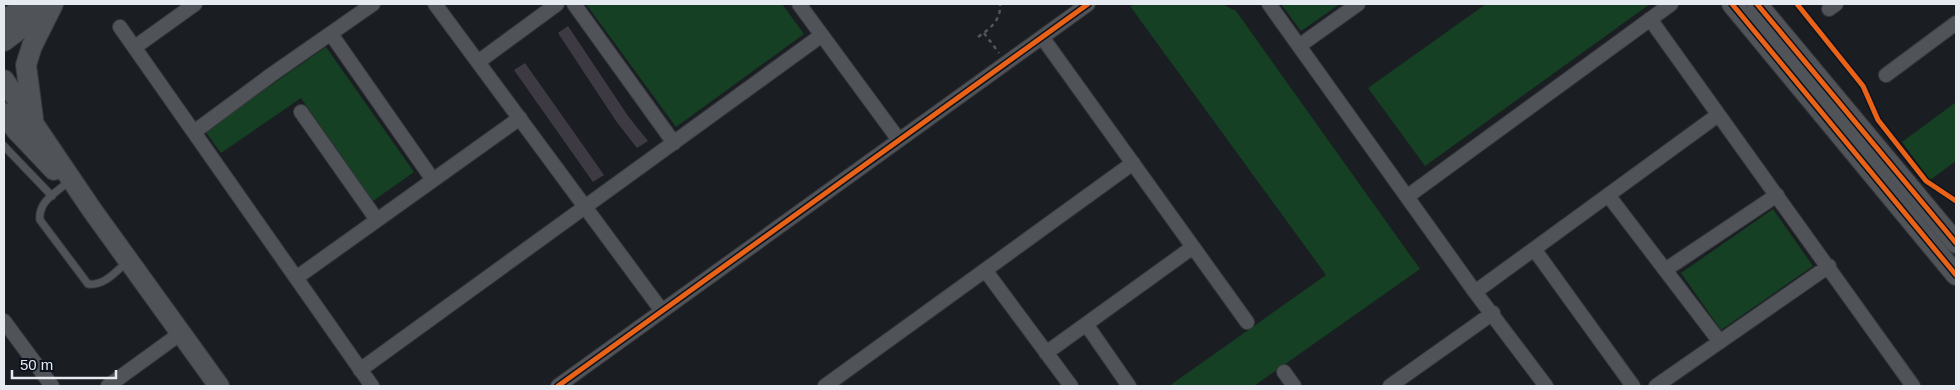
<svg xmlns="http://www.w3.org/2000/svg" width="1960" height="390" viewBox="0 0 1960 390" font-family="Helvetica,sans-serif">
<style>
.green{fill:#154023}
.building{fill:#3e3a44}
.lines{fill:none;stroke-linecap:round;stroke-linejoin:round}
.lane-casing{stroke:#37383d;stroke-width:9}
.street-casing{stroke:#37383d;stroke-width:16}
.secondary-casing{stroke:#37383d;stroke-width:22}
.path{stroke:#535558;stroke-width:2.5;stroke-dasharray:4 4;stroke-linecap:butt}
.lane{stroke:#505358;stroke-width:7}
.street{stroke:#505358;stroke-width:14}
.secondary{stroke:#505358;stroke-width:20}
.cycleway-casing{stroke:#0d131c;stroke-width:8}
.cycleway{stroke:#ea6118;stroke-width:5}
</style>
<rect width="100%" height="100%" fill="#1a1d22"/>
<!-- green -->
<path class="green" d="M586 4H782L804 34 676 127Z
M1138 4H1222L1236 11 1420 269 1254 386H1169L1326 275 1130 6Z
M1281 4H1340L1301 31Z
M1486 4H1650L1425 166 1368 88Z
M326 47 414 172 373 201 301 98 221 153 205 131Z
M1956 102V161L1930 180 1902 142Z
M1773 209 1813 266 1721 330 1681 273Z"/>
<!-- building -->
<path class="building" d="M568 26 628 116 648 141 637 148 616 121 558 33Z
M525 63 604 175 593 182 514 70Z"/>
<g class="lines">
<!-- lane casing -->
<g class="lane-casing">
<path id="lane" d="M4 146 52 196
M67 183C54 194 38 202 40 220L88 284C105 286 116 271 128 261"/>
</g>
<!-- street casing -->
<g class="street-casing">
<path id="street" d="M435 4 662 311
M574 4 674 143
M799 4 899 140
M1269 4 1475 292 1546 386
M1829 9 1836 4
M1650 19 1913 386
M120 27 372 386
M331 34 433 180
M1042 37 1247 322
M1299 46 1358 4
M135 47 195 4
M478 62 557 4
M1886 75 1956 23
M301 112 377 220
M194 132 271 75 373 4
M1608 195 1720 342
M1408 196 1671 4
M1534 249 1633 386
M985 270 1071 386
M1665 270 1777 195
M296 278 520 118
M1475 292 1718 115
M4 321 52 386
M1086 324 1129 386
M1046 353 1193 247
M360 370 822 35
M1284 372 1294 386
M108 386 181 333
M558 386 1088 4
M825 386 1133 163
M1390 386 1493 313
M1656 386 1829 266"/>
</g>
<!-- secondary casing -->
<g class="secondary-casing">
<path id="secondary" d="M1732 4 1956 275
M1757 4 1956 243
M4 21 28 4
M4 41 50 6
M4 80 92 210 219 386
M4 113 16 130 54 170
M33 118 26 65 32 46 53 4"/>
</g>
<!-- path -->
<path class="path" d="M984 33 999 53
M978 37C991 28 1001 20 1000 4"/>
<!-- lane -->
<use href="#lane" class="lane"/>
<!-- street -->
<use href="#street" class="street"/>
<!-- secondary -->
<use href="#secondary" class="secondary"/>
<!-- cycleway casing -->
<g class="cycleway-casing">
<path id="cycleway" d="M1732 4 1956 275
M1757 4 1956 243
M1797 4 1863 86 1878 120 1926 181 1956 201
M558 386 1088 4"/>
</g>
<!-- cycleway -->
<use href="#cycleway" class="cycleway"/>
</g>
<!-- border -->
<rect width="1960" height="390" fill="none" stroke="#e6eaf1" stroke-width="10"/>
<!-- scale -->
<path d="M12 370v8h104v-8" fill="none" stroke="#e6eaf1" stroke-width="2.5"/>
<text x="20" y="370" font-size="15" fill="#e6eaf1" stroke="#0d131c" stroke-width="4" paint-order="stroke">50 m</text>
</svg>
